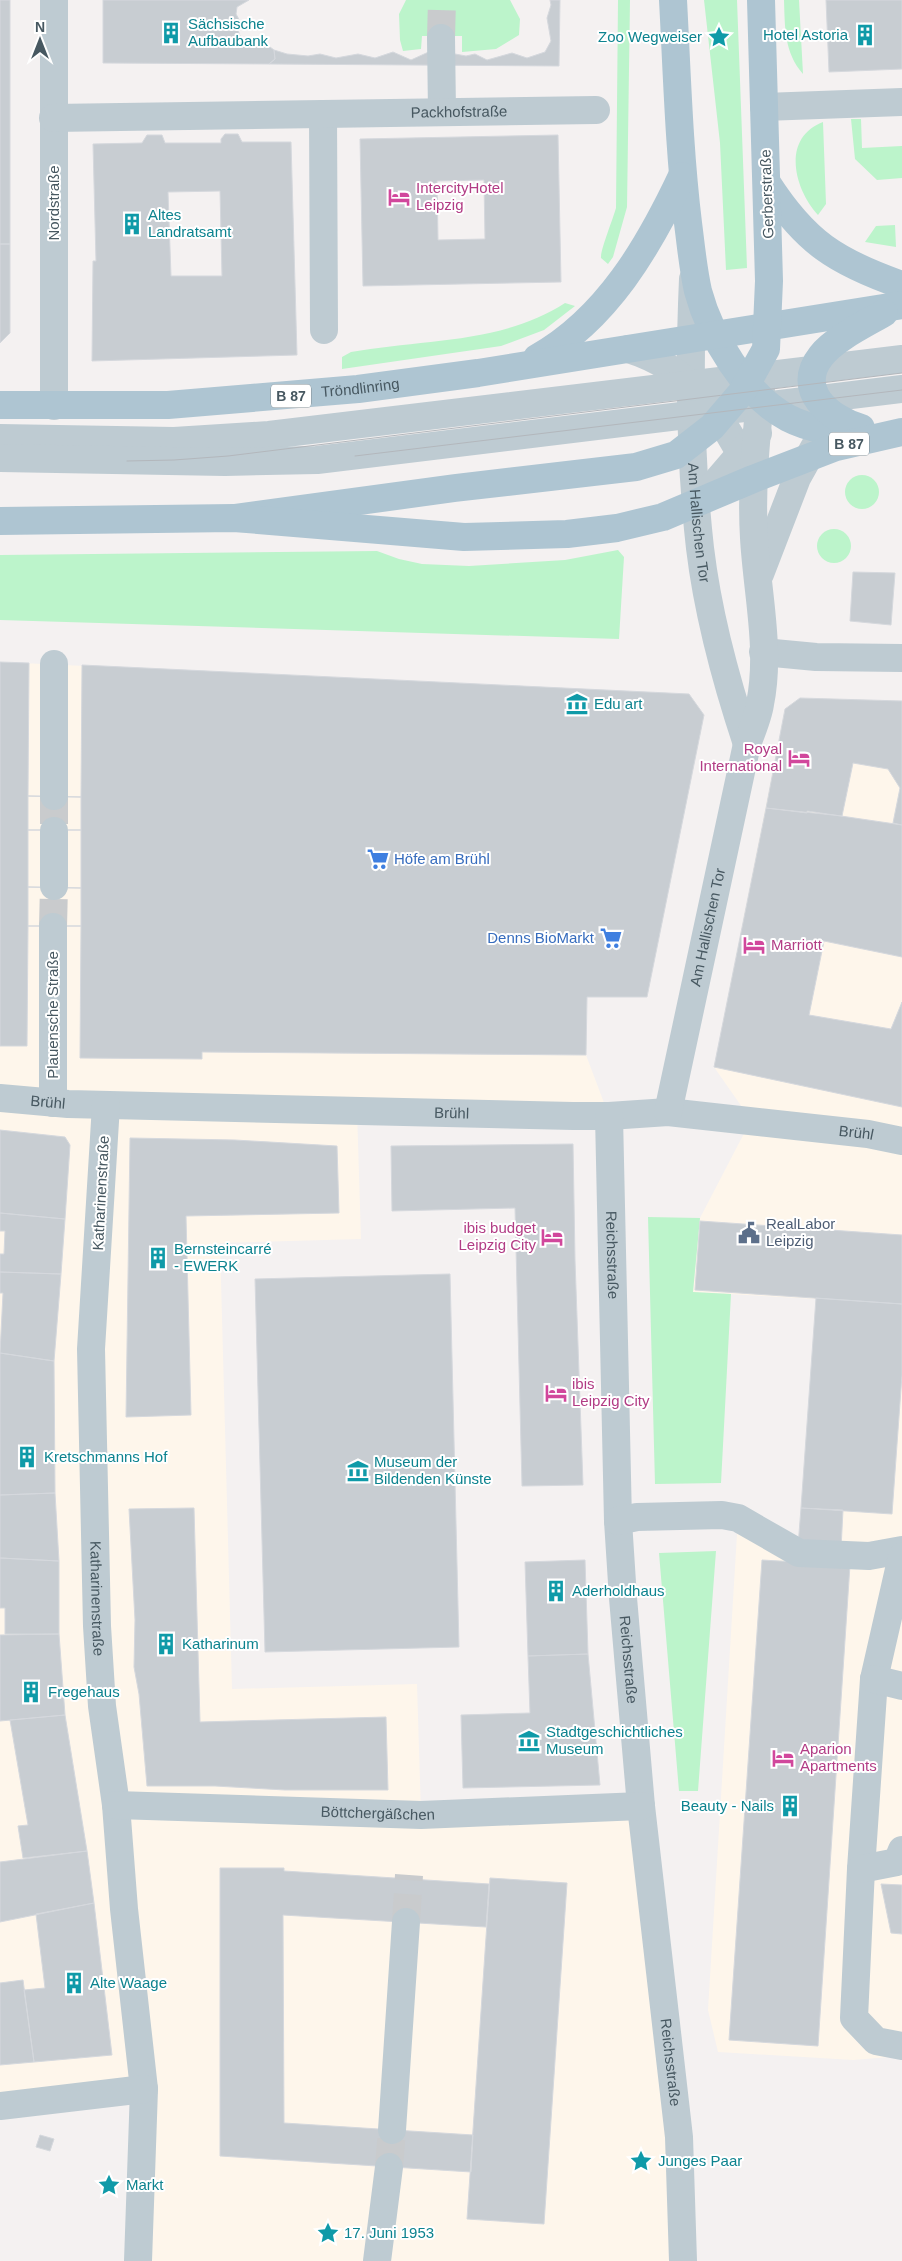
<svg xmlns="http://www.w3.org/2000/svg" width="902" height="2261" viewBox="0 0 902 2261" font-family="Arial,sans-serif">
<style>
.commercial{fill:#fef6eb}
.green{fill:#bcf4cb}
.building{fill:#c8cdd2;stroke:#d5d8dd;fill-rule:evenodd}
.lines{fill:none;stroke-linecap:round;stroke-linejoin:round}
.minor-tunnel{stroke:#c9cbcd;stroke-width:28;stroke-dasharray:28 14;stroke-linecap:butt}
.minor{stroke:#becbd2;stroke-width:28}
.major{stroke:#aec5d2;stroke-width:28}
.tram{stroke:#b3b7bc;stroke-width:1}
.labels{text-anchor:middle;stroke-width:4;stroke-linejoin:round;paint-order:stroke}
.shield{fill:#fff;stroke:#7e8a90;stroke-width:1}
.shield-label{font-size:14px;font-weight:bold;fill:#475861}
.culture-label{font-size:15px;fill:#0d838f;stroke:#fff;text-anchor:start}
.street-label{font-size:15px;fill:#475861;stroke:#fff}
.hotel-label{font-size:15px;fill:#b23c85;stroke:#fff;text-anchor:start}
.shop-label{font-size:15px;fill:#366cbe;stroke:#fff;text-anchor:start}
.service-label{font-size:15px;fill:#4e5e75;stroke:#fff;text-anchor:start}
</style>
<rect width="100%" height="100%" fill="#f4f1f1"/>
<!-- commercial -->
<path class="commercial" d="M0 662 689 694 704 715 647 997H587L586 1055 609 1116 357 1110 361 1239 220 1243 232 1689 417 1684 421 1814 641 1806 683 2261H138L144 2089 0 2106Z
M800 698 902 701V2056L853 2060 718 2052 708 2010 738 1518 799 1553 816 1299 693 1292 700 1218 751 1120 714 1067 785 709Z"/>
<!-- green -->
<path class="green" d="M406 0H510L520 19 519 35 496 49 462 52V36H422L421 49 403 51 400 40 399 14Z
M618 0H630L627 207 613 257 608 264 601 258C600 251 613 219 616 208Z
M704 0H737L747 268 726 270 720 143Z
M784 0H799L803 74C784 52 785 28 784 0Z
M851 119H861L862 148 902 146V178L877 180 855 159Z
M823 122 826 204 818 215C794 189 781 138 823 122Z
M895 225 896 247 865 242 876 226Z
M565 303 575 306 544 330 501 346 342 369V357L351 352C422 339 502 344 565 303Z
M845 492a17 17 0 1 1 34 0a17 17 0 1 1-34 0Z
M817 546a17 17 0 1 1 34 0a17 17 0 1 1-34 0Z
M618 550 624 557 619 639 0 620V555L377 551 399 559 422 564 469 566 565 560Z
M648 1217 700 1218 693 1292 731 1294 721 1483 655 1484Z
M716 1551 698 1791H679L659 1553Z"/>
<!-- building -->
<path class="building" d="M0 0H10V244H0Z
M103 0H249L237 7 236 14 241 23 238 30 240 36 245 40H255L261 46 270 47 274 50 275 59 269 64 103 63Z
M550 0H560L559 66 269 64 275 59 274 50 287 54 308 56 320 54 336 58 358 54 375 58 393 52 411 60 433 50 466 56 475 54 487 60 512 53 527 58 545 52 551 41 547 18 551 5Z
M826 0H902V69L829 72Z
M225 134H238L242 142H291L297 355 92 361 93 261H96L93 144 142 143 147 135H162L165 143H221V139ZM220 191 222 276H171L168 192Z
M558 135 561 282 363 286 360 139ZM484 180 485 239 438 240 437 181Z
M0 244H10V333L0 343Z
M853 572 895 573 891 625 850 621Z
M0 662 29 663 28 796 81 797 82 665 689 694 704 715 647 997H587L586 1055 202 1052V1059L80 1058 81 926H28L27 1046H0ZM28 830H81V888L28 887Z
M800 698 902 701V825L893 823 900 788 888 769 853 763 842 816 766 808 785 709Z
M28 796 81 797V830H28Z
M766 808 807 813V811L902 825V957L824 941 809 1015 891 1029 902 1002V1107L714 1067Z
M28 887 81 888V926H28Z
M0 1130 65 1137 70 1145 65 1219 0 1213Z
M130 1138 235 1140 337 1146 339 1213 186 1216 191 1415 126 1417Z
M573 1144 575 1260 583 1485 522 1486 515 1208 392 1211 391 1146Z
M0 1213 65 1219 61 1274 0 1272V1254H4L5 1231H0Z
M700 1221 902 1235V1304L695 1290Z
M0 1272 61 1274 54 1361 0 1353 3 1293H0Z
M450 1274 459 1647 265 1652 255 1279Z
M816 1298 902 1304V1375L892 1514 801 1508Z
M0 1353 54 1361 55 1493 0 1495Z
M55 1493 59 1561 0 1558V1495Z
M194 1508 200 1722 386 1717 388 1790H285L215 1786H147L139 1694 134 1667 135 1620 129 1509Z
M801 1508 843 1510 841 1549 798 1546Z
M0 1558 59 1561V1634H5V1608H0Z
M585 1560 588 1654 528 1656 525 1562Z
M762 1560 850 1565 818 2046 729 2040Z
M59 1634 65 1715 0 1721V1635Z
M588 1654 600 1785 463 1788 461 1715 530 1713 528 1656Z
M65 1715 87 1851 23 1858 18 1826 28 1825 10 1720Z
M87 1851 94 1903 0 1922V1862Z
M220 1868H284V1871L489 1884 486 1927 283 1915 284 2123 473 2135 471 2172 220 2156Z
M490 1878 567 1883 544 2224 467 2219Z
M881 1884 902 1885V1934L891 1933Z
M94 1903 112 2055 34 2062 24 1990 45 1988 36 1914Z
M23 1980 34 2062 0 2065V1983Z
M40 2135 54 2139 50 2151 36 2147Z"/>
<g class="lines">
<!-- minor-tunnel -->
<path class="minor-tunnel" d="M441 38 442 0
M54 796V831
M53 927 54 886
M406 1922 409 1875
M389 2167 392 2130"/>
<!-- minor -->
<g class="minor">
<path d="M54 0V406"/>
<path d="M441 38 442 112"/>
<path d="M764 107 902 102"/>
<path d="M323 114 324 330"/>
<path id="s1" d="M53 118 596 110"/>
<path id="s2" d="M693 279C689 368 690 459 700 548 708 615 726 681 747 744"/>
<path d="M628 349C692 369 719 412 748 468"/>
<path d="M0 438 174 441 269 435 902 359"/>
<path d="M0 458 225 462 317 460 902 389"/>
<path d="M697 504 758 433"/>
<path d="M760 574 797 478 816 444"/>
<path d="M763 652 816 657 902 658"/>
<path d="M54 796V664"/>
<path d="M54 886V831"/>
<path id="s3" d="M0 1098 68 1104 573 1116H609L668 1112 868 1134 902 1141"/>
<path d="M53 1103V927"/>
<path id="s4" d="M106 1105 91 1349 97 1626 102 1706 116 1805 124 1909 144 2089 138 2261"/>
<path id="s5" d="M668 1112 747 744C752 731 758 717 760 704 771 650 757 592 754 538 751 488 756 439 761 390"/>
<path id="s6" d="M609 1116 618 1521 623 1598 641 1806 679 2137 683 2261"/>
<path d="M618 1521 637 1517 722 1515 738 1518 799 1553 869 1556 902 1550"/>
<path d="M902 1556 874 1679 861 1869 854 2018 876 2041 902 2046"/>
<path d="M874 1679 902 1686"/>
<path id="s7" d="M116 1805 421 1815 641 1806"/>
<path d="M861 1869 897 1862 902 1850"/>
<path d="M0 2106 144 2089"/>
<path d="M392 2130 406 1922"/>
<path d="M377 2261 389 2167"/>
</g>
<!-- major -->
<g class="major">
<path d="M673 0C677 74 679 149 688 223 691 246 693 269 698 291 710 336 745 395 788 418 811 430 840 433 865 436"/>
<path d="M767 183C805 242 836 262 902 285"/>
<path d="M537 358C607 319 649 246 682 176"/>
<path id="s8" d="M0 405H168L358 389 478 373 902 305"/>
<path d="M861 428C830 419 794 390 821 356 834 339 865 324 884 313"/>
<path d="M234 518 455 488 636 467 676 455 712 427 742 392 766 349 769 281 761 0"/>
<path d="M0 521 234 518 464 537 567 534 617 528 663 517 753 479 836 447 902 432"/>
</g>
<!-- tram -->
<path class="tram" d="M355 456 902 390
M127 461 174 460 228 456 902 373"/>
</g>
<!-- icons -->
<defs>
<g id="building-bare" transform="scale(1.725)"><path d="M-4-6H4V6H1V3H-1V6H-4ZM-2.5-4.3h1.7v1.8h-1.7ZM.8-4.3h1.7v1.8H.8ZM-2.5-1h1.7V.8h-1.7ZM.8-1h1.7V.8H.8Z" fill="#0f9aa8" stroke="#fff" stroke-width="2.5" paint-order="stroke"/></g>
<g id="sight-bare" transform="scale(1.725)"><path d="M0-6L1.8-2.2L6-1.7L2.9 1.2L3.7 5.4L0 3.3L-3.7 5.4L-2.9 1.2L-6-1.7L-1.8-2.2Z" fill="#0f9aa8" stroke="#fff" stroke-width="2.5" paint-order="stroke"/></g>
<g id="hotel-bare" transform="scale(1.725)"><path d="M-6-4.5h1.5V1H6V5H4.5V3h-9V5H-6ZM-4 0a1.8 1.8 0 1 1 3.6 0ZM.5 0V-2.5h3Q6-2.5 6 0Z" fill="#d1479c" stroke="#fff" stroke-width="2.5" paint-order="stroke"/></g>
<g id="museum-bare" transform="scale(1.725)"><path d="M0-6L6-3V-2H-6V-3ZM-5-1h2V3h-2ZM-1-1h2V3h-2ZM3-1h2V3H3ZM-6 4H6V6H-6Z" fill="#0f9aa8" stroke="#fff" stroke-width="2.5" paint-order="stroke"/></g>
<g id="supermarket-bare" transform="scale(1.725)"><path d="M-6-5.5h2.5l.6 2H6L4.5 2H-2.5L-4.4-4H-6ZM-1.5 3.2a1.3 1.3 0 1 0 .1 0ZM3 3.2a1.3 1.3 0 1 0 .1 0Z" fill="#3f7fe0" stroke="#fff" stroke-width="2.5" paint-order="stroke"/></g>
<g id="civic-bare" transform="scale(1.725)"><path d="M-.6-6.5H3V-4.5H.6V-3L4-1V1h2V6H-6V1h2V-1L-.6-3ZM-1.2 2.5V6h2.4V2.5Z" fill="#5c6f8a" stroke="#fff" stroke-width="2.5" paint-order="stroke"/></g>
</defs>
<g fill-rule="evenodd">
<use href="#building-bare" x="171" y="33"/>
<use href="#building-bare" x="865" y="35"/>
<use href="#sight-bare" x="719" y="37"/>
<use href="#hotel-bare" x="399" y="197"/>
<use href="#building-bare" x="132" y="224"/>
<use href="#museum-bare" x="577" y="704"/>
<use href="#hotel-bare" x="799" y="758"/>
<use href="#supermarket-bare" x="378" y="859"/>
<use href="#supermarket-bare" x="611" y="938"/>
<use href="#hotel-bare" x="754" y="945"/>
<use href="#civic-bare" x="749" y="1233"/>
<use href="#hotel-bare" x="552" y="1237"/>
<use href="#building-bare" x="158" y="1258"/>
<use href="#hotel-bare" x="556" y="1393"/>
<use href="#building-bare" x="27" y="1457"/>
<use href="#museum-bare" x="358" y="1471"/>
<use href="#building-bare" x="556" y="1591"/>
<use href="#building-bare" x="166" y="1644"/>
<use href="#building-bare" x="31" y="1692"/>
<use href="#museum-bare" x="529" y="1741"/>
<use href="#hotel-bare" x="783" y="1758"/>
<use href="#building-bare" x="790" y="1806"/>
<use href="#building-bare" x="74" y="1983"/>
<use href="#sight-bare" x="641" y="2161"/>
<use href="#sight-bare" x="109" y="2185"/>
<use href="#sight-bare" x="328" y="2233"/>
</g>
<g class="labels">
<!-- shield labels -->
<g class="shield">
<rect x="271" y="384.5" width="40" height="23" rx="4"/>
<rect x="829" y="432.5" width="40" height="23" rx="4"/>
</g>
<g class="shield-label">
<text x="291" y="401">B 87</text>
<text x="849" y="449">B 87</text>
</g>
<!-- culture labels -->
<g class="culture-label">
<text x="188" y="29">Sächsische<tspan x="188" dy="17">Aufbaubank</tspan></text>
<text x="848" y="40" text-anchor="end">Hotel Astoria</text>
<text x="702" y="42" text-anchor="end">Zoo Wegweiser</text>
<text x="148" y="220">Altes<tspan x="148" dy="17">Landratsamt</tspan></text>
<text x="594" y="709">Edu art</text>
<text x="174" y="1254">Bernsteincarré<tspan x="174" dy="17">- EWERK</tspan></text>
<text x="44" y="1462">Kretschmanns Hof</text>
<text x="374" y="1467">Museum der<tspan x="374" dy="17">Bildenden Künste</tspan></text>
<text x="572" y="1596">Aderholdhaus</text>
<text x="182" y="1649">Katharinum</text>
<text x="48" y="1697">Fregehaus</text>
<text x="546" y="1737">Stadtgeschichtliches<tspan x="546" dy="17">Museum</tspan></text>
<text x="774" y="1811" text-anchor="end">Beauty - Nails</text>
<text x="90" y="1988">Alte Waage</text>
<text x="658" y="2166">Junges Paar</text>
<text x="126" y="2190">Markt</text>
<text x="344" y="2238">17. Juni 1953</text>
</g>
<!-- street labels -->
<g class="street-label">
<text dy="5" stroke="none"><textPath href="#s1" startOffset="406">Packhofstraße</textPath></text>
<text transform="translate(767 194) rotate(-92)" y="5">Gerberstraße</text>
<text transform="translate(54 203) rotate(-90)" y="5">Nordstraße</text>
<text dy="5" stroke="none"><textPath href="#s8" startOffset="361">Tröndlinring</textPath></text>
<text dy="5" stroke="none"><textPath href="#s2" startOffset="244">Am Hallischen Tor</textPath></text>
<text dy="5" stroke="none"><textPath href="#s5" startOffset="189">Am Hallischen Tor</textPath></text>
<text transform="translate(53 1015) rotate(-90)" y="5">Plauensche Straße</text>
<text dy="5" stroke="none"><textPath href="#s3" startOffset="48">Brühl</textPath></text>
<text dy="5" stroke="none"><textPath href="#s3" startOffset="452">Brühl</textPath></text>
<text dy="5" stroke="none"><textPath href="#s3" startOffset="858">Brühl</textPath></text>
<text transform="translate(101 1193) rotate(-87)" y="5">Katharinenstraße</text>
<text dy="5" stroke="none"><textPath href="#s6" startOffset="139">Reichsstraße</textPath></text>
<text dy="5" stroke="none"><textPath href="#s4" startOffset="494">Katharinenstraße</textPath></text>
<text dy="5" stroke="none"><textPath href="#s6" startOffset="544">Reichsstraße</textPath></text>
<text dy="5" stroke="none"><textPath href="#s7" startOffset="262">Böttchergäßchen</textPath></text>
<text dy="5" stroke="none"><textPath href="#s6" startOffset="949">Reichsstraße</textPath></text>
</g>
<!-- hotel labels -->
<g class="hotel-label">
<text x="416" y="193">IntercityHotel<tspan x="416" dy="17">Leipzig</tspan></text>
<text x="782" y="754" text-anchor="end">Royal<tspan x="782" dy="17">International</tspan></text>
<text x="771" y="950">Marriott</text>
<text x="536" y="1233" text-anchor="end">ibis budget<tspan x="536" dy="17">Leipzig City</tspan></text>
<text x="572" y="1389">ibis<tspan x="572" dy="17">Leipzig City</tspan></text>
<text x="800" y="1754">Aparion<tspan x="800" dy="17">Apartments</tspan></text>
</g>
<!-- shop labels -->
<g class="shop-label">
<text x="394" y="864">Höfe am Brühl</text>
<text x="594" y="943" text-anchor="end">Denns BioMarkt</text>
</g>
<!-- service labels -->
<g class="service-label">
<text x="766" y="1229">RealLabor<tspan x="766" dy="17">Leipzig</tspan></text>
</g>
</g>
<!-- north arrow -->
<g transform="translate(40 40)" stroke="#ffffff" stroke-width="4" paint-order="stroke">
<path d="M0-4L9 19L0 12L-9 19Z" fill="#475861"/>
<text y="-8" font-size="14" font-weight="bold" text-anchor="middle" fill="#475861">N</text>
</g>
</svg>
